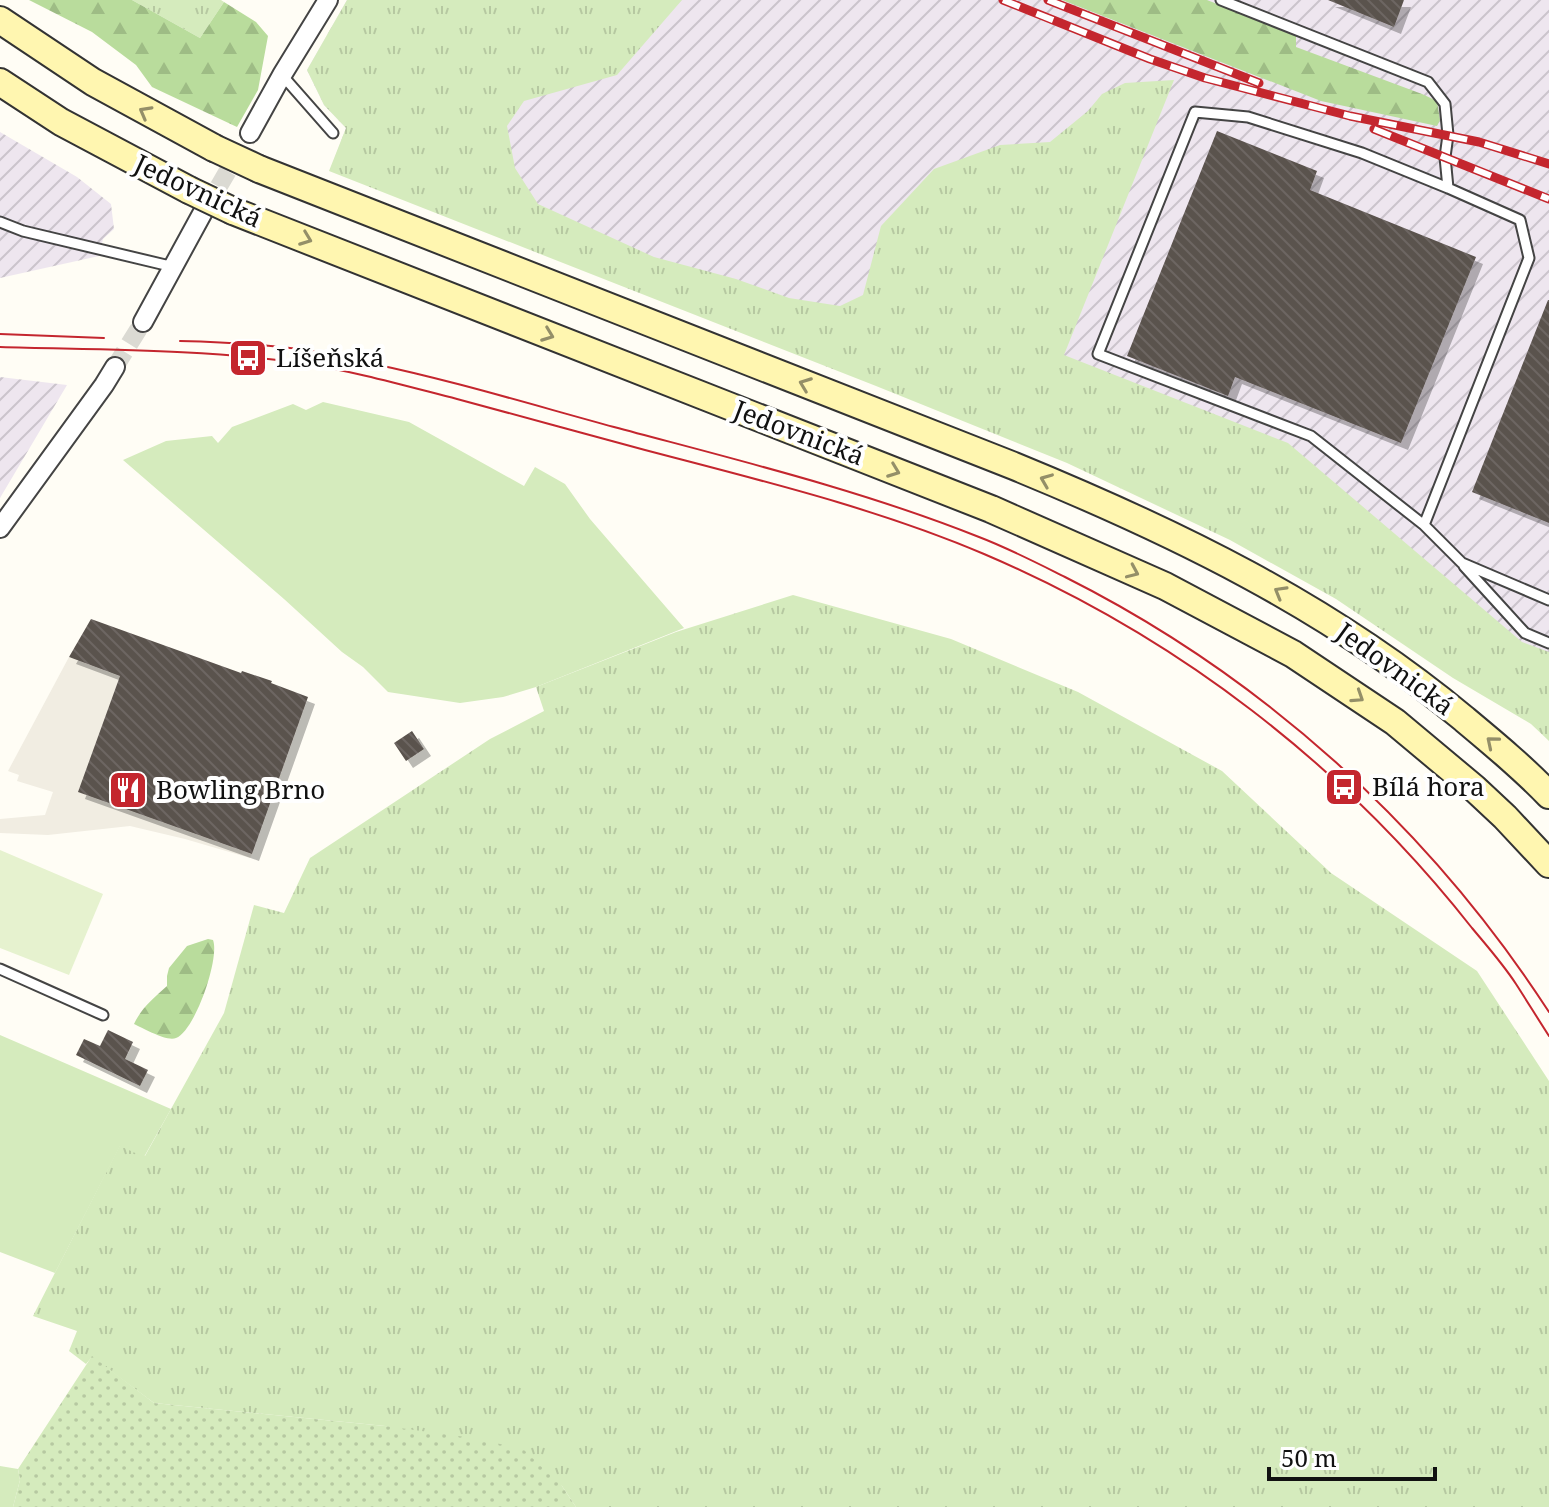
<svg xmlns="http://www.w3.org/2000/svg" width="1549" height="1507" viewBox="0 0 1549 1507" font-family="'Noto Serif',serif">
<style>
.industrial{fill:url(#industrial-furrows)}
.grass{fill:url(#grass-tufts)}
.forest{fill:url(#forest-firs)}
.park{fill:url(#park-dots)}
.garden{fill:#d5ebbd}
.pitch{fill:#e6f2cf}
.plaza{fill:#f1ede2}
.building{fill:url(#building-back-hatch);filter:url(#shadow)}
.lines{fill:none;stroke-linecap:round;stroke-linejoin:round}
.street-tunnel{stroke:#dbdad3;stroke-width:18;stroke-dasharray:18 9;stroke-linecap:butt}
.lane-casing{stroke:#444;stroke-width:13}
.street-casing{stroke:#444;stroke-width:22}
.secondary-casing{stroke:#333;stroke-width:30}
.lane{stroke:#fff;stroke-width:9}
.street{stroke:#fff;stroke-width:18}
.secondary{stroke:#fff6b0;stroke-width:26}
.tram{stroke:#c4262e;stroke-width:2}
.rail-casing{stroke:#c4262e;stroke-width:9}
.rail{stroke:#fff;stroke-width:6;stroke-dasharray:18;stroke-linecap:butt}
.secondary-bridge-casing{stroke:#333;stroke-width:30;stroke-linecap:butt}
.secondary-bridge{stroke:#fff6b0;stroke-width:26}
.oneway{stroke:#948f68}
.labels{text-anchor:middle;stroke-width:8;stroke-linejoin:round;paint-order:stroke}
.street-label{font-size:26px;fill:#111;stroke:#fff}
.poi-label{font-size:26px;fill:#111;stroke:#fff;text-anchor:start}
</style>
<defs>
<pattern id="industrial-furrows" width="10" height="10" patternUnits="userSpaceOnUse" patternTransform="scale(2)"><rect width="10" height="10" fill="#eee6ef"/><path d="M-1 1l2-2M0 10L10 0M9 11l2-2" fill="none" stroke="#cbc4cc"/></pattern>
<pattern id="grass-tufts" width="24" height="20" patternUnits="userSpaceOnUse" patternTransform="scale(2)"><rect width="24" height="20" fill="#d5ebbd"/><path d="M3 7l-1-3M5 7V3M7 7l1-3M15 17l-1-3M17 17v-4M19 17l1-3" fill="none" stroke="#b6c8a1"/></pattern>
<pattern id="forest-firs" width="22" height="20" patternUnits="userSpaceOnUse" patternTransform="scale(2)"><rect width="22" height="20" fill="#b9dc9c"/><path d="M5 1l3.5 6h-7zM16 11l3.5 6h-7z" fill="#9ebc85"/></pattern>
<pattern id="park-dots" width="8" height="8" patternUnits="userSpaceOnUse" patternTransform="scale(2)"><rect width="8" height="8" fill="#d5ebbd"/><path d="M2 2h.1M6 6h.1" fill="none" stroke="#b6c8a1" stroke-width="1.8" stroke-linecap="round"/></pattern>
<pattern id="building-back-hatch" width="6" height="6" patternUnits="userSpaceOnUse" patternTransform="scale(2)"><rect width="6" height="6" fill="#5a524d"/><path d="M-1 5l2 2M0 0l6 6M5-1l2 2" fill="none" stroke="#6d6662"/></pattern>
<filter id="shadow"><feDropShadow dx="7" dy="7" stdDeviation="0" flood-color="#0004"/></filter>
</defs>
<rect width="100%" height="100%" fill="#fffdf5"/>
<!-- industrial -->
<path class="industrial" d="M347 0H1549V734L1285 562 1039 446 331 168 346 128 324 105 307 70Z
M0 132 77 177 111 204 114 229 103 239 99 256 0 278Z
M0 377 67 385 0 498Z"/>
<!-- grass -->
<path class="grass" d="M132 0H221L224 2 200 38Z
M347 0H682L617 75 524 101 507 126 515 168 538 204 654 257 736 279 789 298 840 306 863 295 881 226 934 169 1000 145 1050 142 1088 111 1102 94 1125 83 1174 80 1064 355 1288 443 1522 642 1549 652V741L1531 724 1453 678 1336 599 1230 540 1067 463 876 386 329 171 346 128 324 105 307 70Z
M793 595 951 639 1078 692 1222 771 1331 873 1477 971 1549 1081V1507H576L562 1486 385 1426 154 1403 92 1357 86 1364 69 1351 77 1331 33 1316 120 1145 145 1156 224 1013 254 905 284 913 310 858 490 739 544 711 536 687 676 632Z"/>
<!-- forest -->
<path class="forest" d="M29 0H132L200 38 224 2 256 22 268 36 258 90 237 127 152 87 136 65 92 32Z
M1062 0H1207L1296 35V47L1422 94 1437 101 1440 120 1437 126 1321 101Z
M208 939 213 940C220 958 195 1031 176 1038 167 1042 143 1028 134 1024 142 1007 154 998 167 986V976L169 968 187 946Z"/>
<!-- park -->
<path class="park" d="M92 1356 154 1403 385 1426 480 1439 524 1450 562 1486 576 1507H13L20 1480 18 1469Z"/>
<!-- garden -->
<path class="garden" d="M323 402 409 422 524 486 535 467 565 484 590 519 684 628 536 687 503 697 460 703 388 692 363 667 342 652 284 599 123 460 166 441 212 436 218 443 232 427 293 404 306 410Z
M0 1035 171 1109 144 1157 120 1146 55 1273 0 1252Z
M0 1466 18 1469 20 1480 13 1507H0Z"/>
<!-- pitch -->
<path class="pitch" d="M0 850 103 894 69 975 0 948Z"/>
<!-- plaza -->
<path class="plaza" d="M69 657 120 676 79 792 252 854 250 858 185 839 130 826 48 835 0 833V819L45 815 53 792 17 781 19 775 8 771Z"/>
<!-- building -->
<path class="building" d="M1328 0H1404L1394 27Z
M1217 131 1317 171 1310 190 1476 257 1401 443 1235 377 1228 396 1127 356Z
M1548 300H1549V523L1472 492Z
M91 619 241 673 242 671 272 681 271 683 308 697 252 854 78 792 120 676 69 657Z
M412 731 424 749 406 761 394 743Z
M108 1030 133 1042 125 1059 148 1070 140 1086 76 1055 84 1039 100 1046Z"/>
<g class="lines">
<!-- street-tunnel -->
<path class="street-tunnel" d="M205 210 250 133
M115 367 143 322"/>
<!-- lane casing -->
<g class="lane-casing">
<path id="lane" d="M1221 0 1428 82 1445 104 1448 135 1445 157 1448 188 1520 220 1529 258 1424 525 1462 563 1549 600
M282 75 333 133
M0 222 23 231 174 267
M1424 525 1311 436 1098 354 1195 112 1248 117 1362 153 1448 188
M1464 566 1525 633 1549 643
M0 969 103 1015"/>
</g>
<!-- street casing -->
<g class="street-casing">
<path id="street" d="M250 133 282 75 328 0
M143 322 203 212
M0 528 104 385 115 367"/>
</g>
<!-- secondary casing -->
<g class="secondary-casing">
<path id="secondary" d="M0 20 93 82 214 148
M0 82 61 122 189 190
M259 169 1014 466C1175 532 1328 606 1463 718 1493 743 1522 767 1549 795
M233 211 991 509 1165 586 1293 654 1395 722 1474 788 1505 817 1549 864"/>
</g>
<!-- lane -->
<use href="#lane" class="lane"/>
<!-- street -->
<use href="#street" class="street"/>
<!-- secondary -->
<use href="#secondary" class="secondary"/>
<!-- tram -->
<path class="tram" d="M0 334 104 338
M180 341C222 342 265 344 306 350 327 353 348 358 369 363 451 380 533 405 614 427 737 460 861 490 979 537 1008 548 1037 563 1065 577 1262 676 1429 827 1549 1012
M0 347C101 350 201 349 301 363 353 371 406 386 457 399 520 416 582 433 645 450 759 480 876 508 984 554 1176 636 1343 764 1472 928 1487 946 1503 964 1516 984 1527 1001 1538 1019 1549 1036"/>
<!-- rail casing -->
<g class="rail-casing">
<path id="rail" d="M1003 0 1150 59 1205 78 1350 116 1479 142 1549 164
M1048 0 1259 83
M1374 129 1549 199"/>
</g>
<!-- rail -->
<use href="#rail" class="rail"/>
<!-- secondary-bridge casing -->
<g class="secondary-bridge-casing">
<path id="secondary-bridge" d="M214 148 259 169
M189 190 233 211"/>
</g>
<!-- secondary-bridge -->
<use href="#secondary-bridge" class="secondary-bridge"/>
</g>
<!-- one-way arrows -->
<defs><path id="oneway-chevron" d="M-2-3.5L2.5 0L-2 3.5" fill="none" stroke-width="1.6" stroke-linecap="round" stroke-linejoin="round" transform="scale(2)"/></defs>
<g class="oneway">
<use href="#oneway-chevron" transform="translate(145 112) rotate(-151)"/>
<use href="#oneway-chevron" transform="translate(306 239) rotate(21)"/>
<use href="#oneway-chevron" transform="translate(548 335) rotate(21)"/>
<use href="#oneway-chevron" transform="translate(805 384) rotate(-159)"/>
<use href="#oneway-chevron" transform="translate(894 471) rotate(21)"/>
<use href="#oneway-chevron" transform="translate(1046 480) rotate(-158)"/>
<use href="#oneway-chevron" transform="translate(1133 572) rotate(24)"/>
<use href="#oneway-chevron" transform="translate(1280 592) rotate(-150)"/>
<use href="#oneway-chevron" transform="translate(1358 697) rotate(33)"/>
<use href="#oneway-chevron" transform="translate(1492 742) rotate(-140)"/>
</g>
<!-- icons -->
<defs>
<g id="bus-square" transform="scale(2)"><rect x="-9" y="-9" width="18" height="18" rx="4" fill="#c4262e" stroke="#fff"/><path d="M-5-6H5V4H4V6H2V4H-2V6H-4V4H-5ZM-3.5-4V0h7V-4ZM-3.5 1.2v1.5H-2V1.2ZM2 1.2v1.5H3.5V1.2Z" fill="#fff"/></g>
<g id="restaurant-square" transform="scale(2)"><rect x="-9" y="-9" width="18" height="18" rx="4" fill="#c4262e" stroke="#fff"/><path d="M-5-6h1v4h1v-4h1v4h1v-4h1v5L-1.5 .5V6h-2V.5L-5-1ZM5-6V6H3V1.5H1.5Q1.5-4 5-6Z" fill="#fff"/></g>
</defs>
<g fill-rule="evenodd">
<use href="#bus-square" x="248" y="358"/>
<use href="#bus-square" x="1344" y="787"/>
<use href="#restaurant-square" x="128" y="790"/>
</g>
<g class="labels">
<!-- street labels -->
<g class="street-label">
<text transform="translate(198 191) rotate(25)" y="9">Jedovnická</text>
<text transform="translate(799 433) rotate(21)" y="9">Jedovnická</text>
<text transform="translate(1395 669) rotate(36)" y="9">Jedovnická</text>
</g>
<!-- poi labels -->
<g class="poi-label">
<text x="276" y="367">Líšeňská</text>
<text x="1372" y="796">Bílá hora</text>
<text x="156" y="799">Bowling Brno</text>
</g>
</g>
<!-- scale -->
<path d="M1269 1467v12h166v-12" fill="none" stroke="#111111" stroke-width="4"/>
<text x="1281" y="1467" font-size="24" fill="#111111" stroke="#ffffff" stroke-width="6" paint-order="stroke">50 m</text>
</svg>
